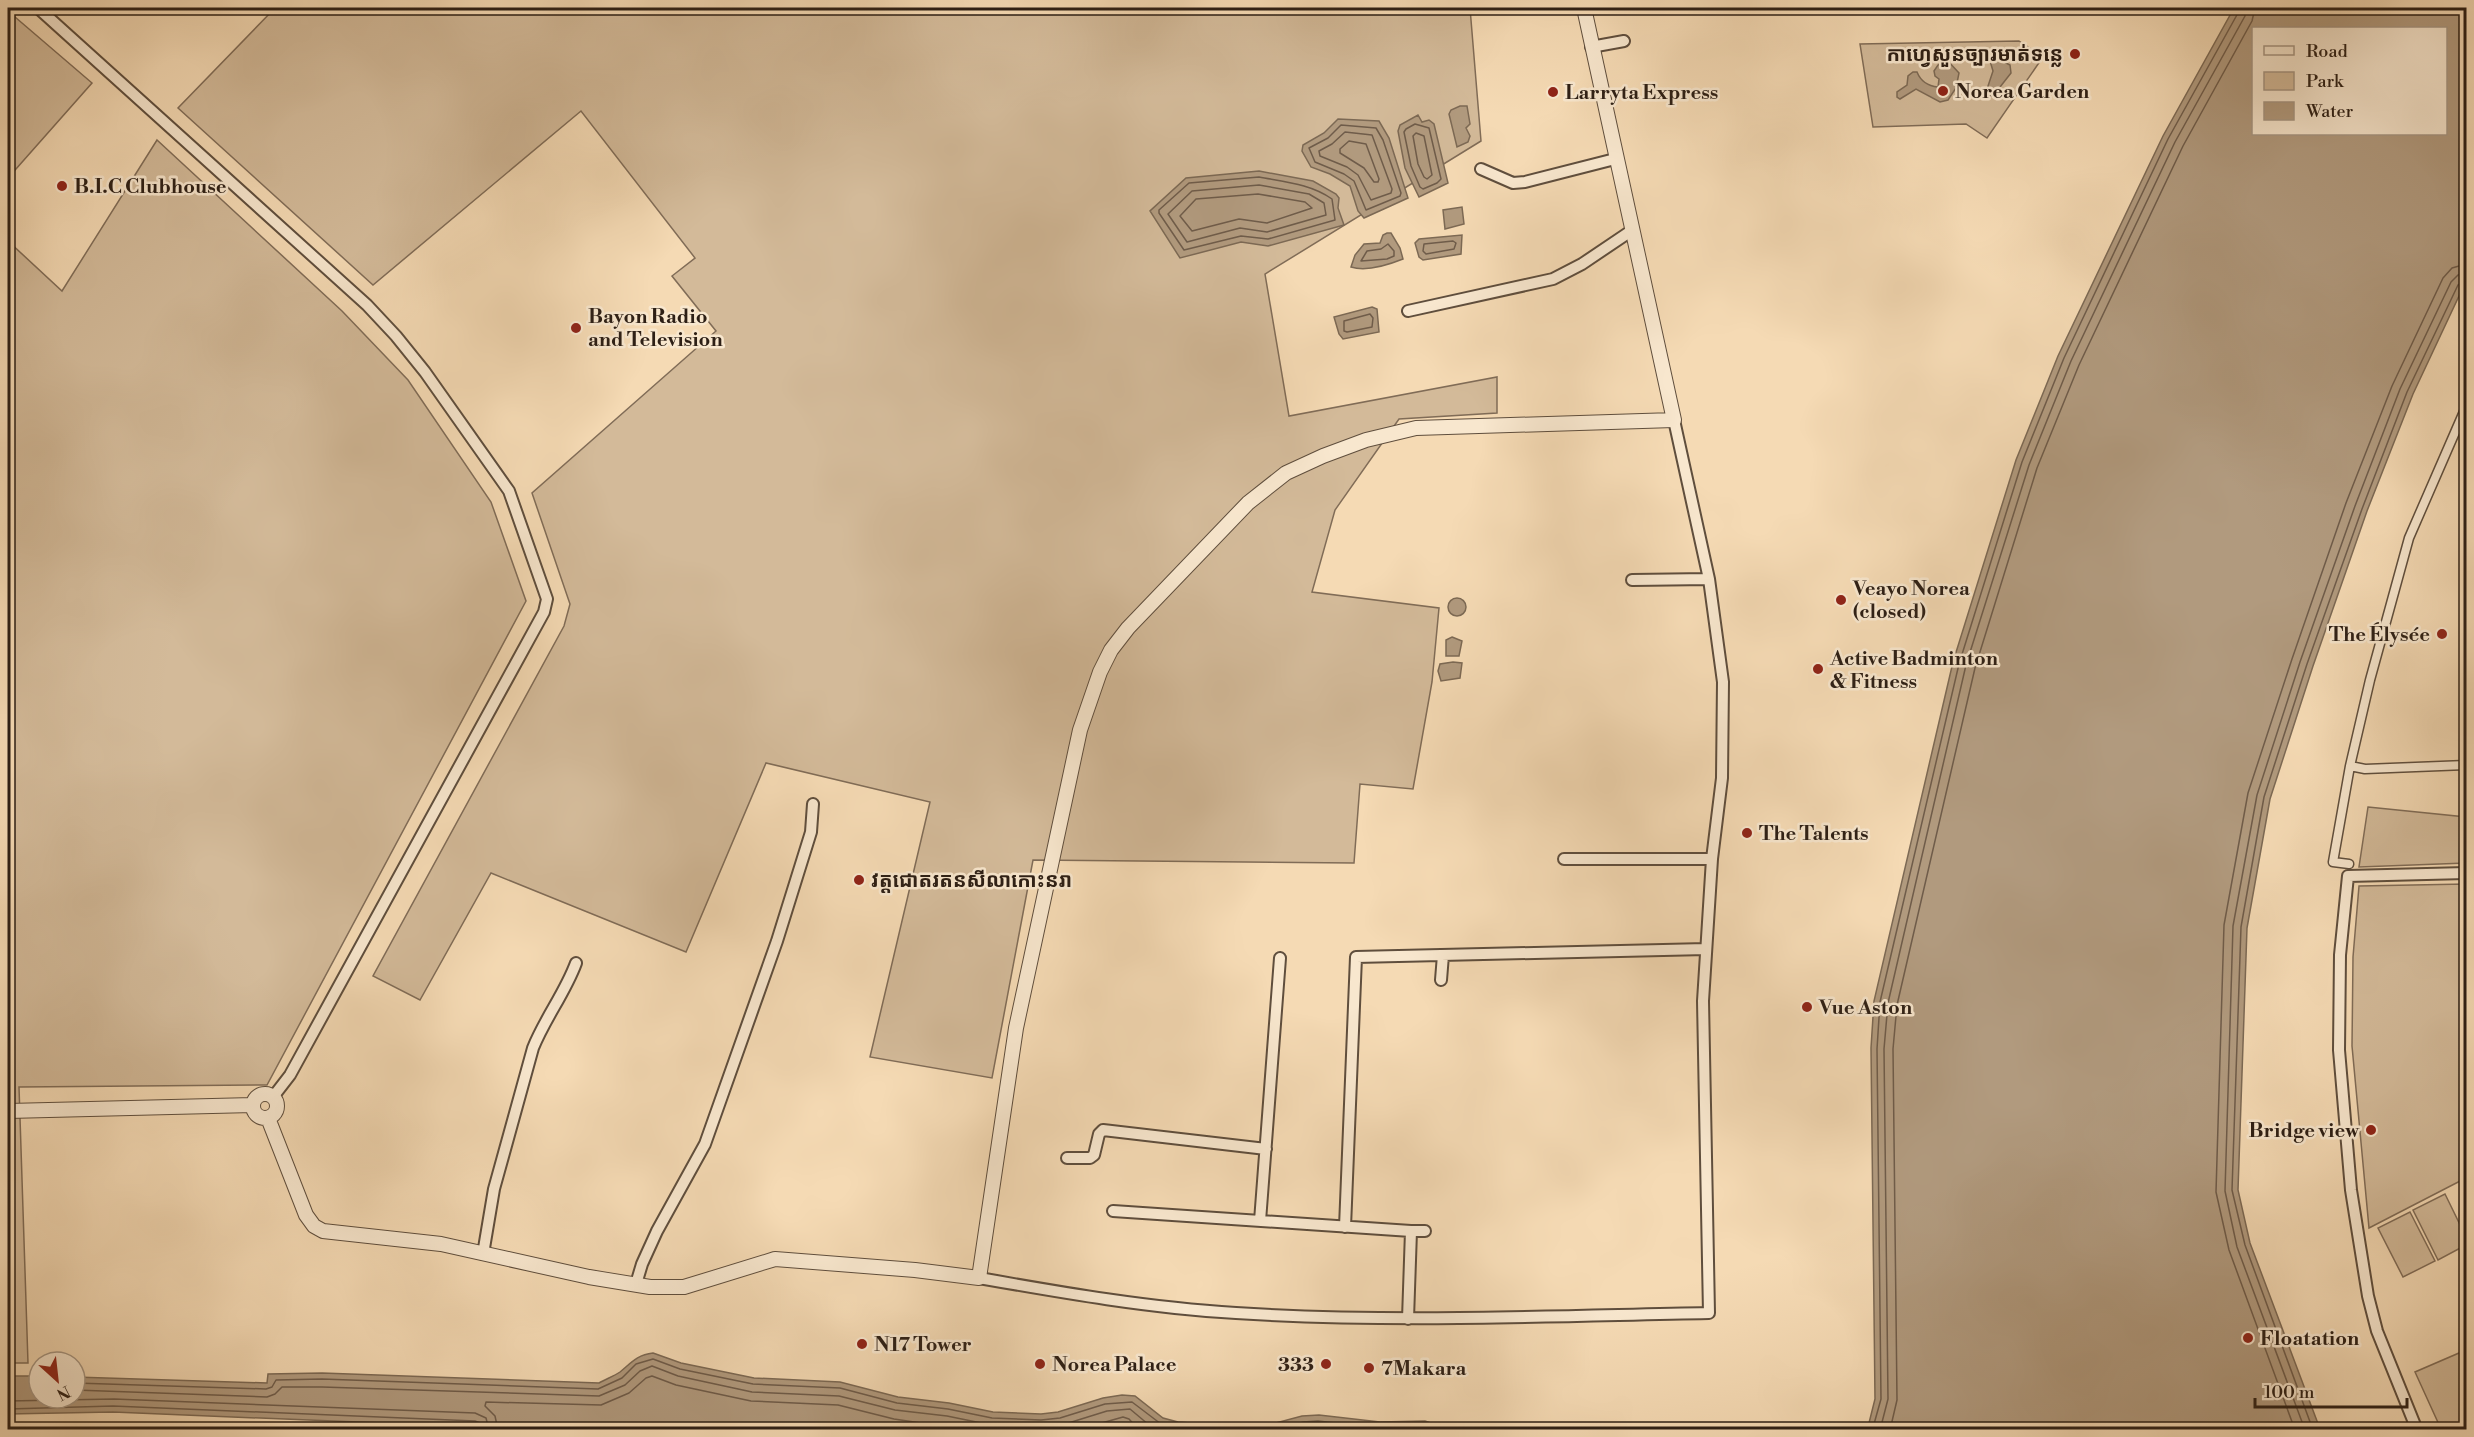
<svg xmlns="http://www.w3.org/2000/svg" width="2474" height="1437" viewBox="0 0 2474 1437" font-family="'Libre Bodoni','Noto Sans Khmer',serif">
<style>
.green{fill:#d3ba99;stroke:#806c57;stroke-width:1.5}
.water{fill:#b19a7e;stroke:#7c6954;stroke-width:1.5;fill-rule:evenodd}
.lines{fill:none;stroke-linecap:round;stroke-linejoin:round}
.shore{stroke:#6f5c4a;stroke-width:1.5}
.pedestrian-casing{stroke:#5f4e3d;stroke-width:11}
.minor-casing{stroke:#5f4e3d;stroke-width:14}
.tertiary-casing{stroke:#5f4e3d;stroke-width:16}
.pedestrian{stroke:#f8e7ce;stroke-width:8}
.minor{stroke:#f8e7ce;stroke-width:10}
.tertiary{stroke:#f8e7ce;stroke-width:14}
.poi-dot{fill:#8f2418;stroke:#f8e7ce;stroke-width:2}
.labels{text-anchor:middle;stroke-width:5;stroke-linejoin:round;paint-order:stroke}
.poi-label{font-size:20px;font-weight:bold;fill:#2d1f15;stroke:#f8e7ce;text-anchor:start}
</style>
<rect width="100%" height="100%" fill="#f5dab4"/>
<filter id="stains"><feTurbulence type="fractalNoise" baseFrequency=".00333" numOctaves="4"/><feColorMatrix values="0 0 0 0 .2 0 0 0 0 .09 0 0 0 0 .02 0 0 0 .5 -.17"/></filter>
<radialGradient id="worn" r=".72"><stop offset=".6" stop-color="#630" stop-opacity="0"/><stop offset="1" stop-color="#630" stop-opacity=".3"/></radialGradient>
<!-- green -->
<path class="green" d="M275 8H1470L1481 141 1265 274 1289 416 1497 377V413L1399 419 1335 510 1312 592 1439 608 1432 682 1413 789 1360 784 1354 863 1033 860 992 1078 870 1057 930 802 766 763 686 952 491 873 420 1000 373 976 564 626 570 604 532 493 716 331 672 276 695 258 581 111 373 285 178 108Z
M8 11 92 83 8 178Z
M2019 41 2043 57 1987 138 1966 124 1873 127 1860 44Z
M157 140 342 311 408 380 491 502 526 601 267 1085 19 1087 28 1363H8V241L62 291Z
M2368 807 2466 817V863L2359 867Z
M2466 884V1178L2369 1228 2352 1046 2353 957 2359 886Z
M2445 1194 2466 1237V1245L2438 1260 2413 1210Z
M2410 1212 2435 1261 2403 1277 2378 1228Z
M2466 1350V1429H2441L2415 1372Z"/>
<!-- water -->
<path class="water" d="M2234 8H2466V281L2413 394 2367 511 2313 666 2270 799 2247 928 2238 1190 2250 1243 2320 1429H1861L1869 1423 1875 1399 1871 1048 1874 1001 1953 662 2016 460 2058 356 2163 136ZM2254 28H2446V134H2254Z
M1996 58 2010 65 2011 73 1993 96H1987V89L1993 71 1990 61Z
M1947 60 1959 73 1956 88 1948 100 1940 102 1916 89 1900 99 1897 97V92L1907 85 1908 76 1913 72H1917C1921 82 1928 86 1938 87L1939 79 1935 76 1934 71 1938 65Z
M1460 106H1467L1470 124 1466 128 1470 136 1468 142 1457 147 1449 114 1451 110Z
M1418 115 1422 122 1429 120 1434 124 1448 183 1419 197 1405 168 1398 131 1400 125Z
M1338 119 1379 121 1389 138 1408 198 1364 218 1358 211 1350 186 1330 174 1311 167 1302 151 1303 145 1324 133Z
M1259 171 1313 181 1336 194 1339 198 1338 208 1344 225 1268 246 1241 242 1180 258 1150 211 1186 178Z
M1462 207 1464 224 1445 229 1443 210Z
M1387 233H1391L1400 248 1403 259C1388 265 1367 272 1351 267L1355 255 1364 244 1380 243 1383 235Z
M1462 235 1461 254 1423 260 1419 257 1415 243 1419 239Z
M1372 307 1377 309 1379 332 1343 339 1339 334 1334 317Z
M1448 607a9 9 0 1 1 18 0a9 9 0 1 1-18 0Z
M1452 637 1462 641 1459 656H1446V640Z
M1453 662 1462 663 1460 678 1441 681 1438 671 1440 664Z
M653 1353 681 1363 754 1378 840 1382 898 1397 949 1403 993 1412 1041 1414 1058 1412 1103 1398 1122 1395 1135 1396 1163 1418 1178 1422 1242 1427 1268 1425 1302 1416 1319 1415 1380 1422 1425 1421 1434 1424 1482 1429 550 1430 113 1412 8 1414V1376H39V1398H75V1377L267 1383 268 1374 322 1373 599 1383C606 1379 614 1376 620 1372 632 1362 637 1355 653 1353Z"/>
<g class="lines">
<!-- shore -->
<path class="shore" d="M1415 124 1429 128 1441 179 1437 183 1423 189 1420 187 1411 166 1404 132 1406 129Z
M1341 125 1376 128 1383 140 1401 193 1400 196 1366 210 1354 181 1344 174 1315 162 1309 148 1328 138Z
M1345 132 1372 135 1392 189 1391 193 1371 200 1358 175 1347 167 1320 156 1319 151 1332 144Z
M1416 133 1424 136 1432 175 1427 179 1424 177 1418 164 1413 136Z
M1349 141 1366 144 1379 179 1378 182H1374L1364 168 1340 153V149Z
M1259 177C1285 182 1311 184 1332 199L1335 220 1268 239 1241 236 1184 250 1159 213V210L1189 183Z
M1259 185 1309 194 1324 203 1326 215 1267 232 1240 228 1187 242 1168 214 1192 191Z
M1258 194 1305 202 1312 208 1267 223 1239 219 1192 231 1180 216 1196 199Z
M1453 241 1456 243 1454 249 1426 254 1423 251 1424 244Z
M1388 244 1394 251V256L1387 259 1361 261 1367 251 1381 249Z
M1370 314 1373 318 1372 327 1347 332 1344 331V321Z
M75 1383 266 1389 272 1387 276 1380 322 1379 598 1389 622 1378 636 1364 653 1359 680 1369 753 1384 840 1388 897 1403 948 1409 992 1418 1041 1420 1060 1418 1105 1404 1132 1402 1161 1424 1199 1430
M75 1390 267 1397 275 1394 282 1387H322L599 1396 625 1385 640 1371 652 1366 678 1376 752 1392 839 1396 895 1410 947 1416 991 1425 1042 1427 1062 1425 1107 1411 1130 1409 1155 1430
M8 1401 114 1399 475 1413 486 1418 489 1430
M8 1409 113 1406 475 1421 480 1423 482 1430
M498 1430 495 1416 485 1406 486 1402 601 1405 629 1393 646 1378 652 1376 676 1385 751 1401 838 1405 894 1419 968 1430
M1077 1430 1123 1417 1129 1419 1139 1430
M1274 1430 1303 1422 1318 1421 1379 1428 1424 1427 1431 1430
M1870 1430 1874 1424 1881 1399 1877 1049 1880 1002 1959 664 2022 462 2064 358 2168 139 2238 13 2239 8
M1880 1430 1888 1399 1884 1049 1888 1003 1966 665 2029 465 2071 361 2175 142 2245 16 2246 8
M1890 1430 1897 1400 1893 1049 1897 1005 1975 668 2037 468 2079 365 2183 146 2252 21 2255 8
M2295 1430 2229 1250 2216 1192 2224 925 2248 793 2292 659 2346 503 2392 386 2443 278 2452 268 2466 264
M2305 1430 2237 1247 2225 1191 2233 926 2257 795 2300 662 2355 506 2400 389 2451 282 2458 275 2466 273
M2313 1430 2245 1245 2232 1190 2241 927 2264 797 2307 664 2362 509 2407 392 2458 285 2466 281"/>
<!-- pedestrian casing -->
<g class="pedestrian-casing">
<path id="pedestrian" d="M2350 766 2365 769 2466 765
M2349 864 2333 862 2350 766 2370 680 2409 538 2466 407"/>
</g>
<!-- minor casing -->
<g class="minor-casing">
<path id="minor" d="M38 8 367 305 396 336 425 372 509 491 547 599 544 612 290 1075 273 1097
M1591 47 1624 41
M1481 169 1513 183 1525 182 1615 159
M1408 311 1553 279 1582 264 1631 231
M1632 580 1709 579
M1564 859H1712
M1441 980 1443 955
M1067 1158H1090L1094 1155 1099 1134 1103 1130 1266 1149
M1113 1211 1411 1231
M1260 1221 1280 958
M1345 1227 1356 957 1706 949
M483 1254 494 1189 533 1048C545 1018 565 993 576 963
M979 1278C1064 1293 1150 1308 1236 1313 1393 1323 1551 1316 1709 1313L1703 1001 1712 859 1722 778 1723 682 1709 579 1674 420
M636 1284 642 1264 657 1231 705 1144 777 941 811 832 813 804
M1408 1319 1411 1231H1425
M2417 1430 2377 1331 2368 1296 2351 1190 2339 1050 2340 955 2348 876 2466 873"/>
</g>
<!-- tertiary casing -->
<g class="tertiary-casing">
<path id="tertiary" d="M253 1106a12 12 0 1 1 24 0a12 12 0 1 1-24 0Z
M8 1111 253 1105
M268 1118 306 1215 314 1226 323 1231 441 1244 589 1277 650 1287H684L775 1259 915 1270 979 1278 1016 1028 1080 730 1100 672 1111 650 1128 628 1248 503 1286 473 1323 456 1366 440 1416 428 1674 420 1584 8"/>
</g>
<!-- pedestrian -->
<use href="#pedestrian" class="pedestrian"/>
<!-- minor -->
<use href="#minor" class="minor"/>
<!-- tertiary -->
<use href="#tertiary" class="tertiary"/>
</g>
<!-- markers -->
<g class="poi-dot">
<circle cx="2075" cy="54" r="6"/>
<circle cx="1943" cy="91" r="6"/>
<circle cx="1553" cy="92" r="6"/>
<circle cx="62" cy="186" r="6"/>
<circle cx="576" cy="328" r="6"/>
<circle cx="1841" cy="600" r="6"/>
<circle cx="2442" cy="634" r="6"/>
<circle cx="1818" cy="669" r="6"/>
<circle cx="1747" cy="833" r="6"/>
<circle cx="859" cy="880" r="6"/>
<circle cx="1807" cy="1007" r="6"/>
<circle cx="2371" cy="1130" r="6"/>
<circle cx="2248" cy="1338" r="6"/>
<circle cx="862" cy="1344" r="6"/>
<circle cx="1040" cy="1364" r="6"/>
<circle cx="1326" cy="1364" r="6"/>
<circle cx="1369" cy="1368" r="6"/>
</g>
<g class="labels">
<!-- poi labels -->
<g class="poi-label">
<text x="2063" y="61" text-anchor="end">កាហ្វេសួនច្បារមាត់ទន្លេ</text>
<text x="1955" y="98">Norea Garden</text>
<text x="1565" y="99">Larryta Express</text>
<text x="74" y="193">B.I.C Clubhouse</text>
<text x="588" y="323">Bayon Radio<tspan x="588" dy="23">and Television</tspan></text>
<text x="1853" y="595">Veayo Norea<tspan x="1853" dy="23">(closed)</tspan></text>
<text x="2430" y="641" text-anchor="end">The Élysée</text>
<text x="1830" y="665">Active Badminton<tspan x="1830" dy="23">&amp; Fitness</tspan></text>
<text x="1759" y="840">The Talents</text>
<text x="871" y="887">វត្តជោតរតនសីលាកោះនរា</text>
<text x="1819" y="1014">Vue Aston</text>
<text x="2359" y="1137" text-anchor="end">Bridge view</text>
<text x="2260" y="1345">Floatation</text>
<text x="874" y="1351">N17 Tower</text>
<text x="1052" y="1371">Norea Palace</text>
<text x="1314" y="1371" text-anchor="end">333</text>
<text x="1381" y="1375">7Makara</text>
</g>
</g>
<!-- margin -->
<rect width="2474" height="1437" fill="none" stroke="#f5dab4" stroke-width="30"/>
<rect x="9" y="9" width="2456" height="1419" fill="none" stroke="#2d1f15" stroke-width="3"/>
<rect x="15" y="15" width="2444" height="1407" fill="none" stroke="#2d1f15" stroke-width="1.5"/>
<!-- legend -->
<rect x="2252" y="27" width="195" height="108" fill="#f8e7ce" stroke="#a79784" stroke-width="1.5"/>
<rect x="2264" y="46" width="30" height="9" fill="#f8e7ce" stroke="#a79784" stroke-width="1.5"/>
<text x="2306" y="57" font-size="18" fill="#2d1f15">Road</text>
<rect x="2264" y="72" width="30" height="18" fill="#d3ba99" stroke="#a79784" stroke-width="1.5"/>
<text x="2306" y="87" font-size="18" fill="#2d1f15">Park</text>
<rect x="2264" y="102" width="30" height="18" fill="#b19a7e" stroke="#a79784" stroke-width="1.5"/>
<text x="2306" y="117" font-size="18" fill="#2d1f15">Water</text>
<!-- north arrow -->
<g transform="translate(57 1380) rotate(153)"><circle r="28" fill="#f8e7ce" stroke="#a79784" stroke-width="1.5"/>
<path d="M0-4.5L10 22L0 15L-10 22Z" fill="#8f2418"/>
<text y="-9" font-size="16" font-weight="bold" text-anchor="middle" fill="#2d1f15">N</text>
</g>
<!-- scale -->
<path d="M2255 1398v9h152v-9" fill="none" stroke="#2d1f15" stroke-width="3"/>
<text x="2264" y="1398" font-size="18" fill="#2d1f15" stroke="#f8e7ce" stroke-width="4.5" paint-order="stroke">100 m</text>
<rect width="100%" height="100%" filter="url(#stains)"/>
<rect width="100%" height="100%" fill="url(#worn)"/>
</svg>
